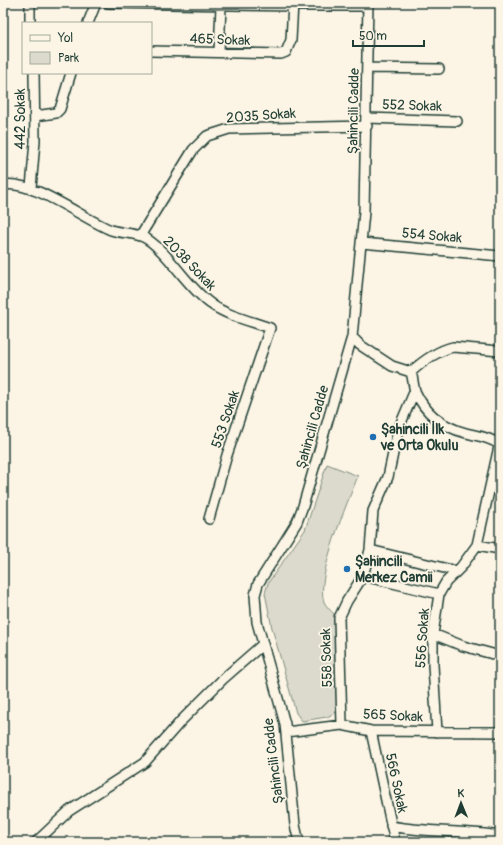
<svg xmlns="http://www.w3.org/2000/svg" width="503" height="845" viewBox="0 0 503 845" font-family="Pangolin,sans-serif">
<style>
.green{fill:#dcdacc;stroke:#7e8c80}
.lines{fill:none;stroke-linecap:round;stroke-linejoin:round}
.minor-casing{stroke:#1f3d34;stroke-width:12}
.minor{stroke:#fcf5e5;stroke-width:9}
.poi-dot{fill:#1f6fb2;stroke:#fcf5e5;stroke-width:1.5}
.labels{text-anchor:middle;stroke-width:3.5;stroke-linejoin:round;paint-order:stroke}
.street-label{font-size:14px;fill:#1f3d34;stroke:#fcf5e5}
.poi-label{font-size:14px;font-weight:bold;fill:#1f3d34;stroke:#fcf5e5;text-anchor:start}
</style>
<rect width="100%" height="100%" fill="#fcf5e5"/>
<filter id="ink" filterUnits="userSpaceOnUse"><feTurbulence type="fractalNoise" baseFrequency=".025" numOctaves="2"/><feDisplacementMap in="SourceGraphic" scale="8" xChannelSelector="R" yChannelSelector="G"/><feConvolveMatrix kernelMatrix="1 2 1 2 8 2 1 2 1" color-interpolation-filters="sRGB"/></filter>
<g filter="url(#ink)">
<!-- green -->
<path class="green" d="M327 464 358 476C348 501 315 578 324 602 326 606 331 611 334 614L337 712 327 717 302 721 296 713 272 628 265 593 268 583 305 530Z"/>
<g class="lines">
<!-- minor casing -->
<g class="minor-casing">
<path id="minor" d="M30 3V23
M108 3 292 6H368
M88 23 96 3
M151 51 281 54 286 52 291 40 293 3
M219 52 221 6
M368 68 439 69
M35 116 56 113 60 109 71 73
M367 118 457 121
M3 185C32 179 83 219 111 230 123 234 136 232 147 239 171 255 187 287 211 304 227 316 251 321 270 328L227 455 209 519
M31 188 35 141 34 73
M140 236 193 150 207 136 229 129 367 126
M362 243 500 256
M352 337 360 345 392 366 411 372C413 378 413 385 415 391 425 413 443 427 466 433 478 436 489 437 499 444
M411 372C423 361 436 351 453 347L500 351
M477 545 500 549
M370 550 456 571
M363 576 439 594
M433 634 463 646 500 656
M342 725 339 618 347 601 363 576 370 550 373 511 388 477 398 430 415 390
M371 731 395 842
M286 732 342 725 371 731 500 732
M437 732 433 665V634L439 594 446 582 461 567 477 545 500 442
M391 826C427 833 464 830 500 836
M36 842 69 811 145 762 181 721 223 679 263 644
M299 842 295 825 285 724 257 622 255 595 258 584 297 522 303 506 352 337 364 212 368 3"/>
</g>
<!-- minor -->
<use href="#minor" class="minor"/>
</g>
</g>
<!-- markers -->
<g class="poi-dot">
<circle cx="373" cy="437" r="4"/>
<circle cx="347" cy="569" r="4"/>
</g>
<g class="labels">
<!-- street labels -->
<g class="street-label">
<text transform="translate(220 39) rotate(2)" y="5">465 Sokak</text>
<text transform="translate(412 105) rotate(2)" y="5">552 Sokak</text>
<text transform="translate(353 111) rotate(-89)" y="5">Şahincili Cadde</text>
<text transform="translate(261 115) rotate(-4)" y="5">2035 Sokak</text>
<text transform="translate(20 119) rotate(-90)" y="5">442 Sokak</text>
<text transform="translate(432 235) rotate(5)" y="5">554 Sokak</text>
<text transform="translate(190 263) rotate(46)" y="5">2038 Sokak</text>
<text transform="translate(225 419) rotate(-71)" y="5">553 Sokak</text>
<text transform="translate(312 427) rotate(-74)" y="5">Şahincili Cadde</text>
<text transform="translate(422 638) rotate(-86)" y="5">556 Sokak</text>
<text transform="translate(326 658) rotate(-92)" y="5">558 Sokak</text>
<text transform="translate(393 715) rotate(3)" y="5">565 Sokak</text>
<text transform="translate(273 761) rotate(-97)" y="5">Şahincili Cadde</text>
<text transform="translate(397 783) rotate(78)" y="5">566 Sokak</text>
</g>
<!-- poi labels -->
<g class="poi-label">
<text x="381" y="434">Şahincili İlk<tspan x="381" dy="16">ve Orta Okulu</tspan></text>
<text x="355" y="566">Şahincili<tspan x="355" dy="16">Merkez Camii</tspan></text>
</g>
</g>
<!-- margin -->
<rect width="503" height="845" fill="none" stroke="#fcf5e5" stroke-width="16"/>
<rect x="8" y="8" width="487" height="829" fill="none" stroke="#1f3d34" stroke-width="1.5" filter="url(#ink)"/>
<!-- legend -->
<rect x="22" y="22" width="130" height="52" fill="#fcf5e5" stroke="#a4ab9e"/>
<rect x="30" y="35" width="20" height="6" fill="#fcf5e5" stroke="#a4ab9e"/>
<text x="58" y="42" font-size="12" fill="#1f3d34">Yol</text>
<rect x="30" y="52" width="20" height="12" fill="#dcdacc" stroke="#a4ab9e"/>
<text x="58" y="62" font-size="12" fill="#1f3d34">Park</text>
<!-- north arrow -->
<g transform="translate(461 803) rotate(359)" stroke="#fcf5e5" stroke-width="3" paint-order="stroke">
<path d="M0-3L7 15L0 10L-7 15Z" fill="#1f3d34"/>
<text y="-6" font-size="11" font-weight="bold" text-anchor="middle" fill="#1f3d34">K</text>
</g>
<!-- scale -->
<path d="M353 40v6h71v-6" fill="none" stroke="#1f3d34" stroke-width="2"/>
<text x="359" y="40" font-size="12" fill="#1f3d34" stroke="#fcf5e5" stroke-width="3" paint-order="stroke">50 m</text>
</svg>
